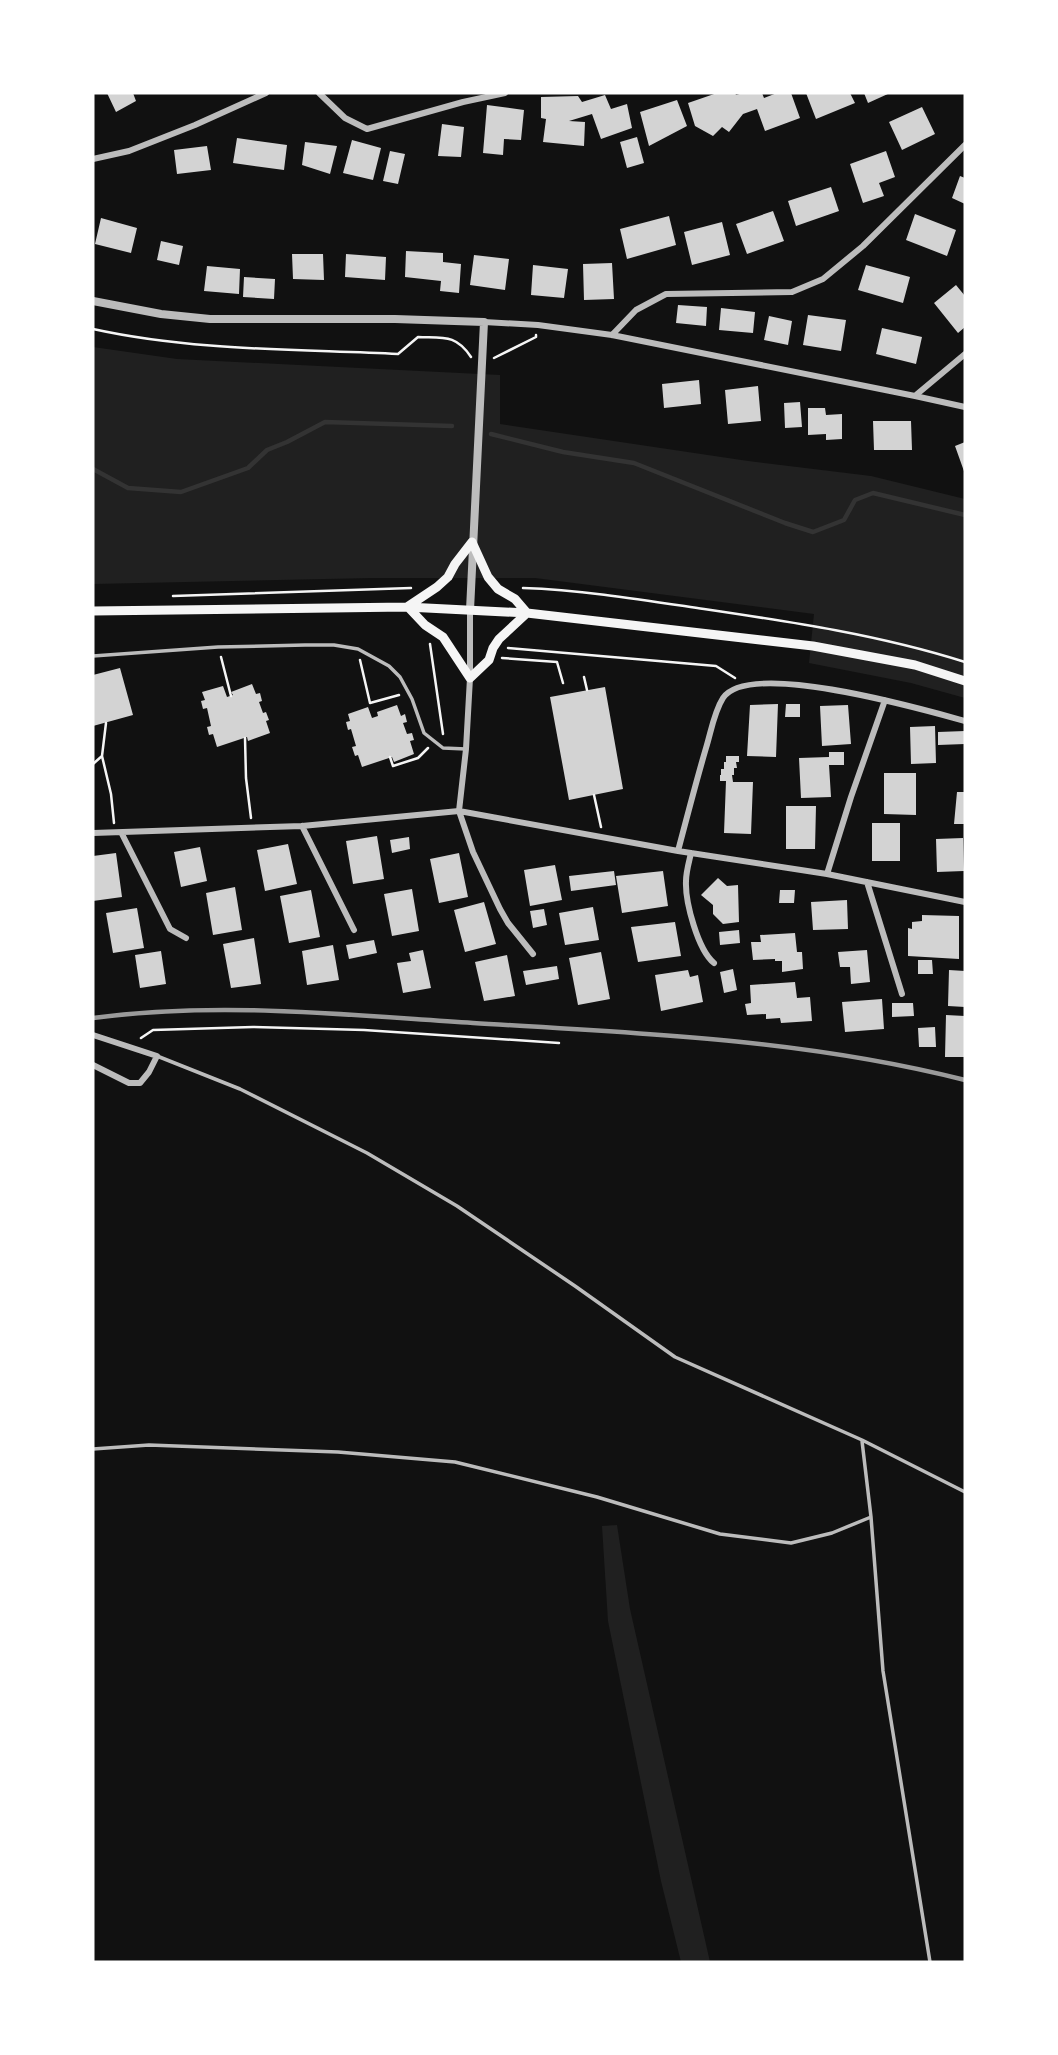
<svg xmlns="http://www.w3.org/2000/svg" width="1058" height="2055" viewBox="0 0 1058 2055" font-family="'Fira Sans',sans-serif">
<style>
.green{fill:#202020}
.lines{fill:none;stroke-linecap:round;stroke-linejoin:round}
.stream{stroke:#333;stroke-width:4.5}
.building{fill:#d3d3d3}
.path{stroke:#f5f5f5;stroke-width:2.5}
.service{stroke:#bcbcbc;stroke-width:3.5}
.minor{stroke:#bcbcbc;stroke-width:6}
.tertiary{stroke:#bcbcbc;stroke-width:8}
.secondary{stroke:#f5f5f5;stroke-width:9}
.rail{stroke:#9a9a9a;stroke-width:4.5}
</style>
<rect width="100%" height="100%" fill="#111"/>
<!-- green -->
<path class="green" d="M93 347 177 359 500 375V424L748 461 871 476 965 499V698L911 683 809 663 814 614 535 578H372L93 584Z
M617 1525 630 1609 710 1962H681L661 1881 608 1621 602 1526Z"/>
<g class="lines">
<!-- stream -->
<path class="stream" d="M491 434 563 452 634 463 785 523 813 532 844 520 855 500 873 493 965 515
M93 469 128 488 181 492 248 468 267 450 287 442 325 422 452 426"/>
</g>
<!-- building -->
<path class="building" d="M107 93H133L136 101 116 112Z
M717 93H735L736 95 743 93H762L764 98 777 93H791L800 118 765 131 757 109 743 114 729 132 722 127 713 136 695 126 688 103Z
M806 93H850L855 103 816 119Z
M864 93H890L868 103Z
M605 95 611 109 627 104 632 128 601 139 592 114 569 121 585 122 584 146 543 142 546 119 541 118V97L578 96 582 102Z
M677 100 687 126 649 146 640 112Z
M487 105 524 110 521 140 504 139 503 155 483 153Z
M922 107 935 134 902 150 889 122Z
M442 124 464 127 461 157 438 156Z
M637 137 644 163 627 168 620 142Z
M237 138 287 145 284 170 233 163Z
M352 140 381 148 373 180 343 173Z
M305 142 337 146 330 174 302 165Z
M207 146 211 170 177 174 174 150Z
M390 151 405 154 398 184 383 181Z
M886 151 895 177 879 183 884 196 863 203 850 164Z
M960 176 965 178V204L952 198Z
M831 187 839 211 796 226 788 201Z
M773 211 784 241 747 254 736 224Z
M915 214 956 230 947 256 906 240Z
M669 216 676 245 627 259 620 229Z
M101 218 137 228 131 253 95 244Z
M722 222 730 255 692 265 684 232Z
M161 241 183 246 179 265 157 260Z
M406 251 443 253V262L461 264 459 293 440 291 441 281 405 277Z
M292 254H323L324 280 293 279Z
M346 254 386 257 385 280 345 277Z
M474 255 509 259 505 290 470 285Z
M612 263 614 299 584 300 583 264Z
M533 265 568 269 564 298 531 295Z
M866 265 910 277 903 303 858 290Z
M207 266 240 269 239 294 204 291Z
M244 277 275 279 274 299 243 297Z
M956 285 965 296V327L958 333 934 303Z
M678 305 707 307 706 326 676 323Z
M721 308 755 312 753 333 719 330Z
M808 315 846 320 841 351 803 345Z
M769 316 792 321 788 345 764 340Z
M882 328 922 337 916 364 876 354Z
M699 380 701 404 664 408 662 384Z
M758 386 761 421 728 424 725 390Z
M800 402 802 427 785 428 784 403Z
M808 408H825L826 415 842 414V439L826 440V434L808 435Z
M873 421H911L912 450H874Z
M965 442V474L955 446Z
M120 668 133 715 93 726V675Z
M252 684 256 694 260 693 262 701 259 702 263 713 266 712 269 720 266 721 270 733 248 741 247 737 217 747 213 734 209 735 207 727 211 726 207 708 203 709 201 701 205 700 202 692 223 686 227 697 233 695 231 692Z
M605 687 623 789 569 800 550 697Z
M778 704 776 757 747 756 750 705Z
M786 704H800V717H785Z
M397 705 401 716 405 714 407 722 403 723 407 734 412 733 414 740 410 741 414 754 394 762 392 757 362 767 358 755 355 756 352 747 356 746 351 729 348 730 346 722 350 721 348 714 368 707 372 718 378 716 377 712Z
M848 705 851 744 822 746 820 706Z
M935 726 936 763 911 764 910 727Z
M965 731V744L938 745V732Z
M829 752H844V765H829L831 797 801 798 799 758 829 757Z
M726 756H739V762H736L737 768H734V775H732L733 782H753L751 834 724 833 726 781H720V775H721V769H724V762H726Z
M884 773H916V815L884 814Z
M957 792H965V824H954Z
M786 806H816L815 849H786Z
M872 823H900V861H872Z
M377 836 384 879 353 884 346 841Z
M409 837 410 849 392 853 390 840Z
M963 838 964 871 937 872 936 839Z
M288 844 297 884 265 891 257 850Z
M200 847 207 881 181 887 174 852Z
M116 853 122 897 93 901V856Z
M459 853 468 897 439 903 430 859Z
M555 865 562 900 530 906 524 870Z
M614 871 616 885 571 891 569 876Z
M663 871 668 906 622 913 616 876Z
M718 878 727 886 738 885 739 922 723 924 713 914V905L701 895Z
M235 887 242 930 213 935 206 893Z
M412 889 419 931 392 936 384 894Z
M311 890 320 937 289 943 280 896Z
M780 890H795L794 903H779Z
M847 900 848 929 813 930 811 902Z
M484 902 496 944 465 952 454 910Z
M593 907 599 940 565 945 559 913Z
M137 908 144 948 113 953 106 913Z
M544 909 547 925 533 928 530 911Z
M922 915 959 916V959L908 956V928L912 929V922L922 921Z
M675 922 681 956 638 962 631 927Z
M739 930 740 943 720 945 719 932Z
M795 933 797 952H802L803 969 782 972V961H775V959L753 960 751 942H761L760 935Z
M254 938 261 984 231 988 223 944Z
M374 940 377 953 349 959 346 945Z
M333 945 339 980 307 985 302 951Z
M423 950 431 988 403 993 397 963 411 961 409 953Z
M867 950 870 982 851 984 850 967H840L838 952Z
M161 951 166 984 140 988 135 955Z
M601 952 610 999 578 1005 569 958Z
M507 955 515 996 484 1001 475 962Z
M918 960H932L933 974H918Z
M557 966 559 979 526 985 523 971Z
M733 969 737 990 724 993 720 972Z
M688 970 690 977 698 975 703 1002 661 1011 655 975Z
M949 970 965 971V1007L948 1006Z
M795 982 797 998 810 997 812 1021 781 1023 780 1018 766 1019V1014L747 1015 745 1004 751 1003 750 985Z
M882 999 884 1029 845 1032 842 1002Z
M892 1003H913L914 1016 892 1017Z
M946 1015 965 1016V1057H945Z
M935 1027 936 1047H919L918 1028Z"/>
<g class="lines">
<!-- path -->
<path class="path" d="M93 329C193 351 296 349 398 354L418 337C443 338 456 334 471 357
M494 358 536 337V335
M523 588C584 590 644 600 704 609 792 622 880 635 965 662
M173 596 411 588
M430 644 443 734
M508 648 716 666 735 678
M221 657 231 696
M502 658 557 662 563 683
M360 660 370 703 399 695
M584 677 587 690
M245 738 246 778 251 818
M102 756 111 794 114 823
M390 757 393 766 418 758 428 748
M93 764 102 756 106 723
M594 795 601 827
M141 1038 153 1030 253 1027 364 1030 559 1043"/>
<!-- service -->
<path class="service" d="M93 656 218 647 305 645H334L358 649 389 666 400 677 412 699 424 733 443 748 466 749
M157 1056 240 1089 367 1153 457 1206 575 1286 675 1357 862 1440 965 1492
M862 1441 871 1517 883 1671 930 1962
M93 1449 149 1445 338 1452 455 1462 597 1497 720 1534 791 1543 832 1533 871 1517"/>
<!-- minor -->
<path class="minor" d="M319 93 345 118 367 129 463 102 505 93
M93 159 129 151 195 125 266 93
M484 322 538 325 612 335 915 396 965 407
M612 335 636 310 666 294 792 292 823 279 863 246 965 145
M916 395 965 354
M470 610V678L466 749 459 811 473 852 500 909 508 923 533 954
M302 826 354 930
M93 833 302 826 459 811 678 851 827 874 965 902
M122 834 170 929 186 938
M678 851C687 817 696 782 706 748 711 732 714 712 723 698 749 659 925 710 965 721
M691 853C689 862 686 872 686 881 685 902 698 950 714 963
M827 874 851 797 885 700
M867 882 902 994
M93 1035 157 1056 149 1072 140 1083H129L93 1065"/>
<!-- tertiary -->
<path class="tertiary" d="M93 301 161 314 210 319H395L484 322 470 610"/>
<!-- secondary -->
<path class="secondary" d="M407 607 437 587 448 577 455 564 472 542 488 577 498 589 515 599 527 613
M408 607 425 625 443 637 470 678 489 660 493 648 499 639 527 613
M93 611 407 607 527 613 813 646 915 665 965 681"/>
<!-- rail -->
<path class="rail" d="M93 1018C219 1001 346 1015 473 1023 638 1033 804 1039 965 1080"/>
</g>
<!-- border -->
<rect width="1058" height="2055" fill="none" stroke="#ffffff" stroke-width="189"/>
</svg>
